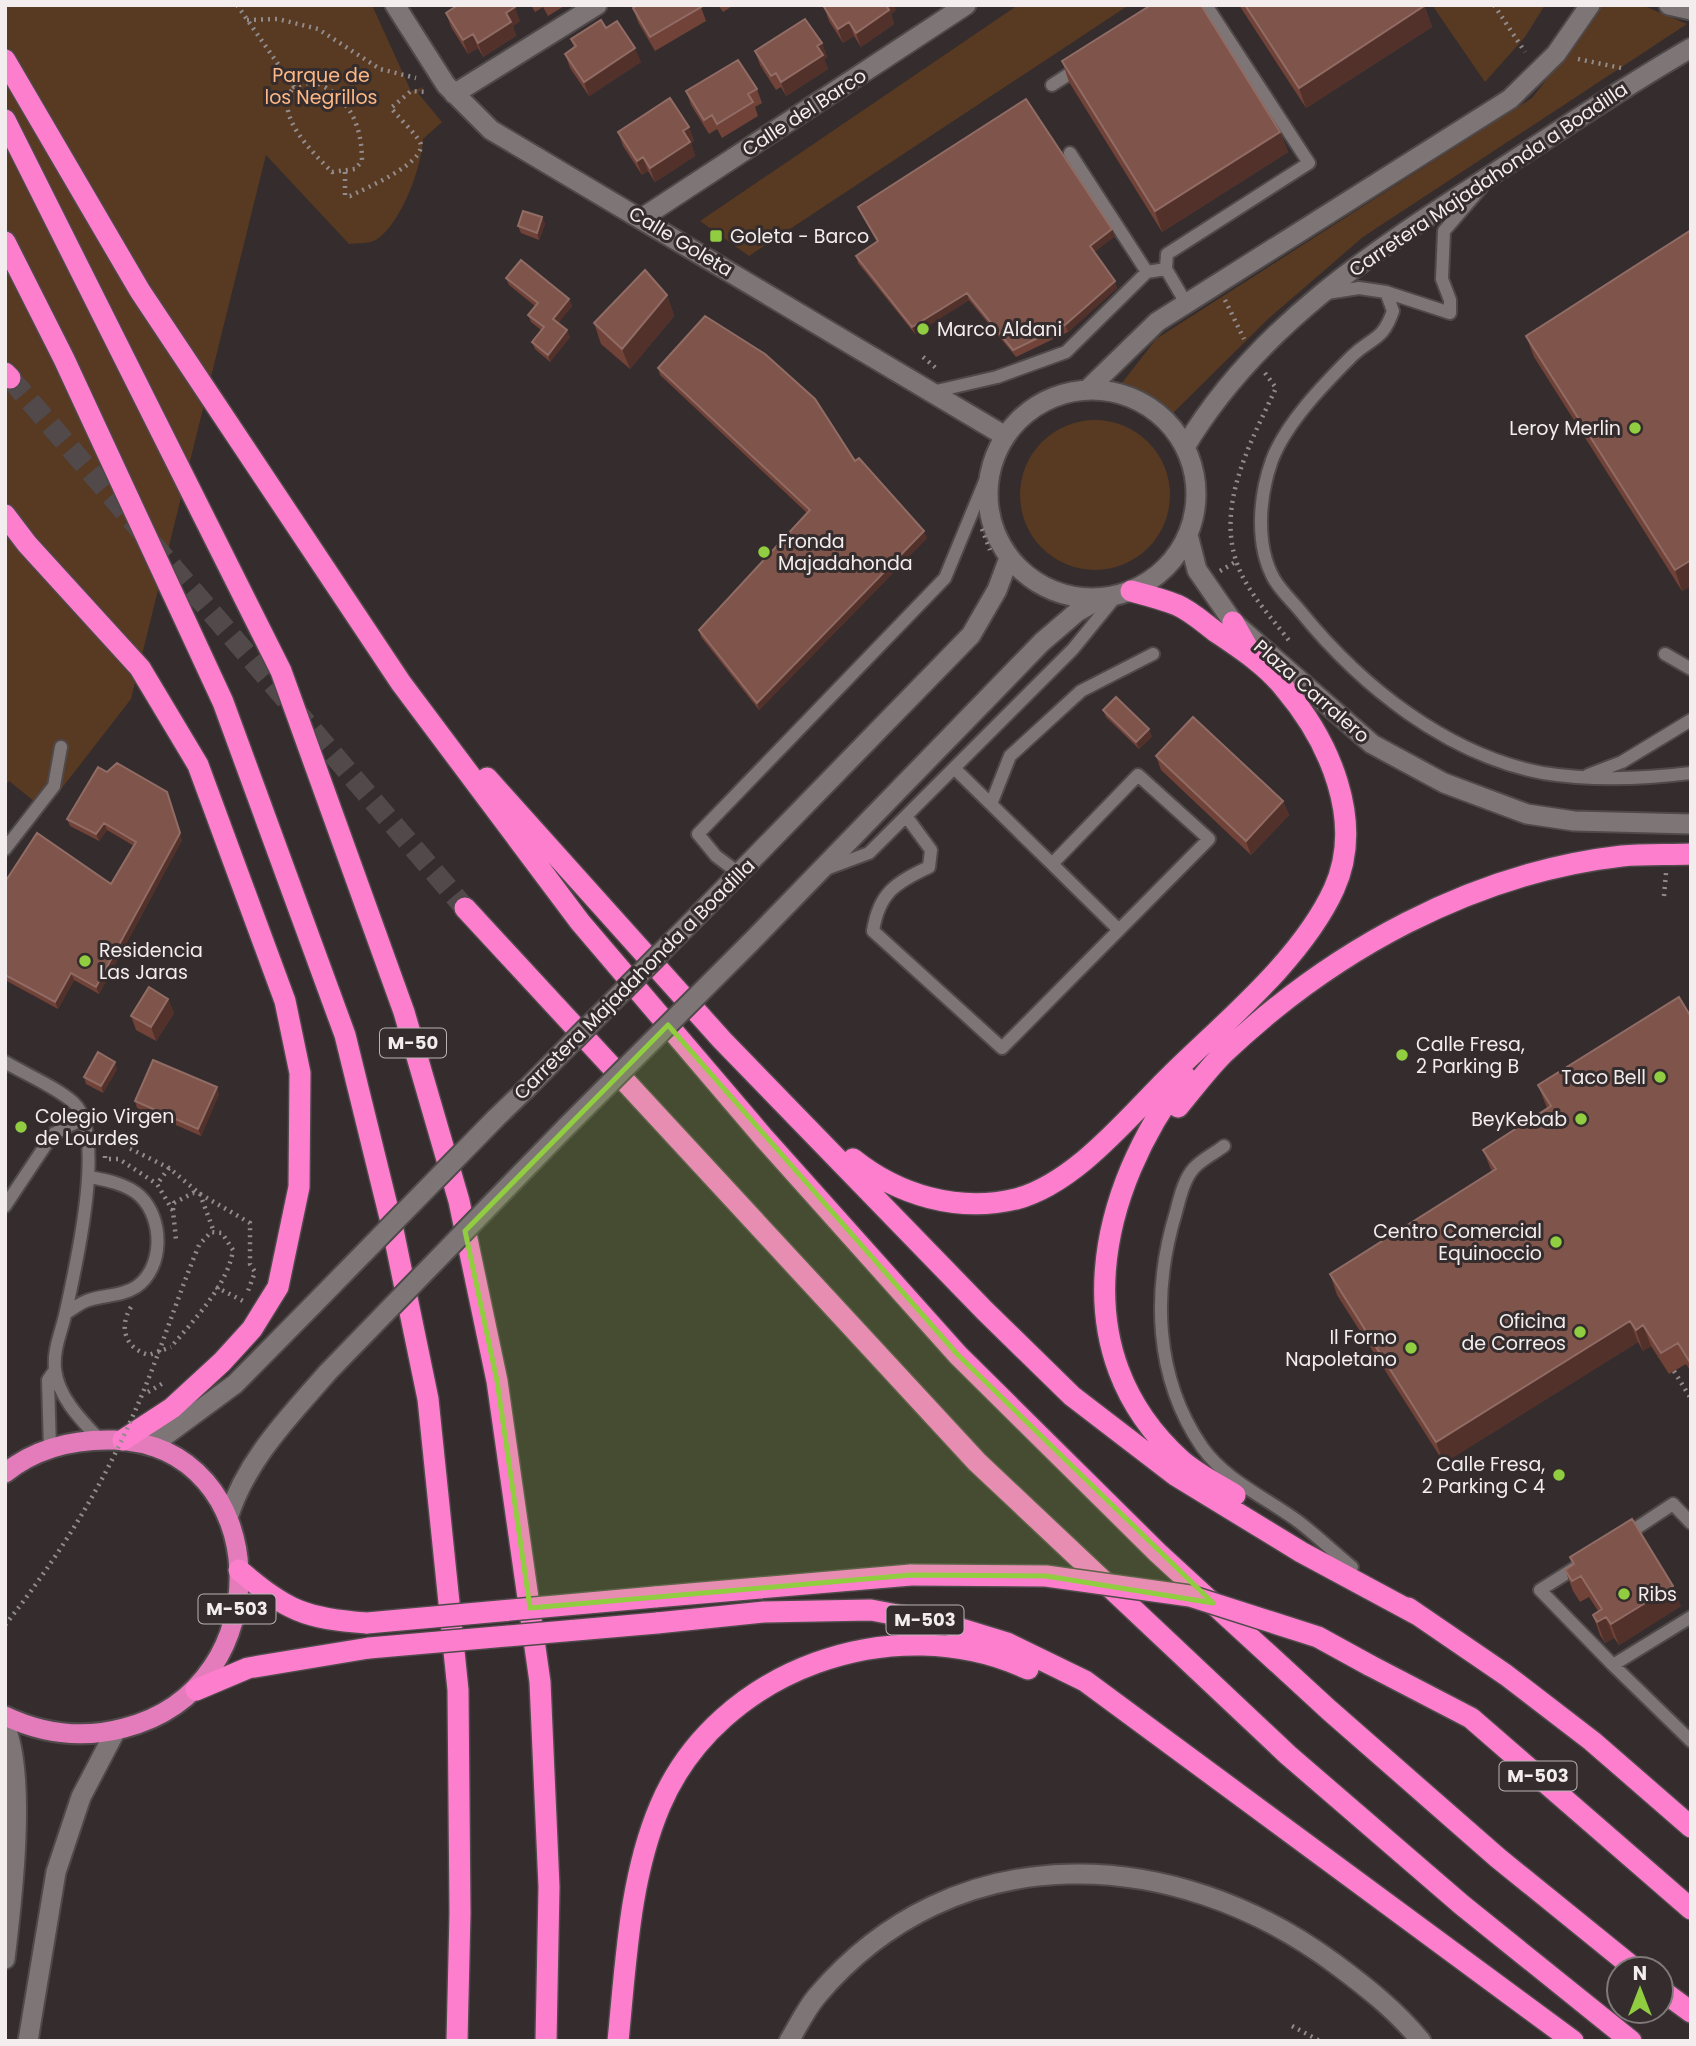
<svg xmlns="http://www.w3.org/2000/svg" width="1696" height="2046" viewBox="0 0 1696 2046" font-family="Poppins,sans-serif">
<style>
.green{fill:#583922}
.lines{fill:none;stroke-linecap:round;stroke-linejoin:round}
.motorway-tunnel{stroke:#51494a;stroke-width:21;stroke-dasharray:21 10;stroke-linecap:butt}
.service-casing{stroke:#4f494a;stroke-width:16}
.minor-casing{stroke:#4f494a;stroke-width:23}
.tertiary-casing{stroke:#4f494a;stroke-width:23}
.trunk-casing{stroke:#4f494a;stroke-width:23}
.motorway-casing{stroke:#4f494a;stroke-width:24}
.path{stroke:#928b8c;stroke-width:4.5;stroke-dasharray:2 5;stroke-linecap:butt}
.service{stroke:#7e7576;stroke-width:12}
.minor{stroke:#7e7576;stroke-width:19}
.tertiary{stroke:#7e7576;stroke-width:19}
.trunk{stroke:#e47cbc;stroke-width:19}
.motorway{stroke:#fd7ecd;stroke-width:21}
.minor-bridge-casing{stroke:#4f494a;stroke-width:23;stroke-linecap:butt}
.motorway-bridge-casing{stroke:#4f494a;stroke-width:24;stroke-linecap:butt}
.path-bridge{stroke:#928b8c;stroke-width:4.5;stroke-dasharray:2 5;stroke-linecap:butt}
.minor-bridge{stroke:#7e7576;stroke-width:19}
.motorway-bridge{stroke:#fd7ecd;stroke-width:21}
.wall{fill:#714238}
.shaded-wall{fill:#53312b}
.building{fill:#7f544b;stroke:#916c65;stroke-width:2}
.marked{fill:#90cd41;fill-opacity:0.2;stroke:#90cd41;stroke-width:5;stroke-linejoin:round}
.poi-dot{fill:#90cd41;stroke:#342c2d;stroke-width:2.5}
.labels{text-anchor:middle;stroke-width:6;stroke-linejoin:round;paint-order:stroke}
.shield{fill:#342c2d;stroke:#bab3b4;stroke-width:2}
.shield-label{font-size:18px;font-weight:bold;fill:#f3edee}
.park-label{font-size:19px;fill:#fdb885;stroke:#342c2d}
.street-label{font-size:19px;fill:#f3edee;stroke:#342c2d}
.poi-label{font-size:19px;fill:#f3edee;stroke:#342c2d;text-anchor:start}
</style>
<rect width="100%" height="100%" fill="#342c2d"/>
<!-- green -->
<path class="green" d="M5 5H372L411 91 424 87 418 93 442 122 423 139C422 167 401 224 376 240 368 244 357 243 349 244L266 155 131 699 45 810 9 781 5 785Z
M1018 5H1129L749 256 700 221Z
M1432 5H1545L1525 37 1485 82Z
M1598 5H1642L1687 24 1363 237 1268 319 1171 415 1122 383 1156 339 1532 98 1579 38Z
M1020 495a75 75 0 1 1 150 0a75 75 0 1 1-150 0Z"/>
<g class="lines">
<!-- motorway-tunnel -->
<path class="motorway-tunnel" d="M10 378 465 908"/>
<!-- service casing -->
<g class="service-casing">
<path id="service" d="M1052 85 1080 67
M1070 153 1147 272 1166 269 1186 303
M1166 269 1167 254 1309 163 1206 5
M1386 292 1450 313V300L1442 279 1444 231 1481 188
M1327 293 1359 288 1386 292 1393 311C1382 342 1373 336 1352 356 1324 384 1286 423 1272 460 1259 496 1255 545 1274 579 1281 591 1292 601 1301 612 1361 686 1447 755 1543 773 1592 781 1642 779 1691 773
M932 392 997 377 1066 352 1147 272
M1665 654 1691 669
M1588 775 1622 762 1691 720
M991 804 1010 756 1081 691 1153 654
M906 816 931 850 929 867C895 883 879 893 873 931L1002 1048 1209 839 1138 775 1052 864 954 768
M5 849 54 786 61 747
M1052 864 1119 930
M826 869 869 853 1073 649 1117 595
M740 874 716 856 698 834 945 578 990 469
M5 1062C27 1075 56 1087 74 1103 107 1134 75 1269 66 1311 62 1331 53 1348 55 1369 58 1397 81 1420 100 1440
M1224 1146C1215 1153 1202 1159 1194 1168 1184 1179 1180 1197 1176 1212 1152 1291 1154 1377 1202 1447 1226 1481 1267 1498 1299 1522 1317 1536 1334 1552 1352 1567
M5 1206 53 1134 83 1119
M66 1313C73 1309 81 1302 89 1300 104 1295 122 1296 136 1287 164 1268 164 1219 140 1196 127 1184 106 1180 90 1177
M50 1449 48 1380 55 1370
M1626 1535 1673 1504 1691 1523
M1578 1566 1540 1590 1613 1665 1691 1617
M1613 1665 1691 1741"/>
</g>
<!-- minor casing -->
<g class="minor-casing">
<path id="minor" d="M395 5 446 85 491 130 1005 436
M1669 5 1691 10
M454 94 597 5
M642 218 966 5
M1087 390 1157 322 1510 99 1556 54 1590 5
M988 494a104 104 0 1 1 208 0a104 104 0 1 1-208 0Z
M1185 447C1258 325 1377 249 1493 174 1559 131 1623 87 1691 48
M1188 535 1197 570 1233 622 1372 744 1444 783 1527 814 1574 821 1691 824
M707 906 971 635 997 590 1009 558
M750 943 1042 642 1077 612 1100 599
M496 1118 525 1090
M531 1163 566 1127
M151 1446 235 1384 312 1306
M228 1518C246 1460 289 1417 328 1372
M789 2041C798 2026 806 2009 817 1996 954 1834 1173 1844 1334 1963 1365 1986 1397 2011 1421 2041"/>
</g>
<!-- tertiary casing -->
<g class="tertiary-casing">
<path id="tertiary" d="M5 1726C27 1777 12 1902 5 1959
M28 2041 56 1872 81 1797 116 1730"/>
</g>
<!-- trunk casing -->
<g class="trunk-casing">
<path id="trunk" d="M5 1473C36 1448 75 1439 114 1440 274 1445 284 1688 124 1728 83 1739 43 1734 5 1716"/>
</g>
<!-- motorway casing -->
<g class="motorway-casing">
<path id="motorway" d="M5 60 140 291 401 683 580 922 764 1138 958 1355 1158 1553 1329 1710 1498 1858 1635 1969
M5 120 281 671 404 1012 459 1201 497 1381 540 1682 549 1887 546 2041
M5 242 64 359 223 702 345 1035 393 1230 428 1399 458 1690 460 1913 457 2041
M5 373 10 378
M5 515 27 544 140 668 198 765 285 1001 300 1073 299 1187 278 1287 252 1329 222 1362 172 1408 123 1440
M1233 622 1250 652
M487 778 722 1040 985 1311 1072 1396 1175 1475 1301 1552 1418 1615
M465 908 977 1462 1288 1755 1462 1905 1631 2041
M1185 1076C1098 1190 1061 1352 1181 1460 1197 1474 1217 1484 1235 1495
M1178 1107C1193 1089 1207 1070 1223 1054 1331 951 1472 873 1622 856 1644 854 1668 855 1691 854
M853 1159C898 1195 958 1213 1016 1199 1076 1183 1128 1117 1171 1075 1226 1021 1302 959 1334 889 1365 821 1329 741 1285 689 1266 665 1241 649 1216 632 1204 623 1191 611 1177 605 1162 599 1146 595 1131 591
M239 1570C286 1610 305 1619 367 1623
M655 1597 911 1575
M1408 1608 1506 1675 1592 1741 1691 1827
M657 1623 764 1612 871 1610 945 1624 1007 1643 1085 1681 1573 2041
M1369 1665 1471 1718 1691 1909
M196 1690 248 1668 369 1648
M1661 1990 1691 2012
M618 2041C626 1963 629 1879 660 1806 718 1669 895 1607 1028 1669"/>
</g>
<!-- path -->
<path class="path" d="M237 5 294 87 313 81C348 96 362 123 362 161L355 169 332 172C314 154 271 113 294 87
M1494 5 1525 52
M247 20 278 19 318 29 380 69 416 78
M1578 59 1621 68
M345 172V195L350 196C364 189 429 162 420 142 415 133 398 117 391 108L411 91 426 92
M1225 300 1244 339
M923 357 937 369
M1265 373 1276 388C1248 448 1209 517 1245 581 1257 603 1276 623 1290 642
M982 529 990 550
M1220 571 1237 561
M1664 896 1666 873
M105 1136 169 1168 200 1194 250 1223V1264L255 1272 248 1291
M105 1156V1159H119L157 1184
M169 1168 157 1184 173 1211 176 1240
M173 1210 174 1203 193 1193 200 1194 214 1232
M216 1287 243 1301
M131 1307C118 1328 126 1349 149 1355L171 1347
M1674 1371 1691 1399
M148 1392 165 1382
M1292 2026 1320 2041"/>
<!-- service -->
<use href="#service" class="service"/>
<!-- minor -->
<use href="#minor" class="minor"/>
<!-- tertiary -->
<use href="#tertiary" class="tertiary"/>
<!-- trunk -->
<use href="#trunk" class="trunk"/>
<!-- motorway -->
<use href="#motorway" class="motorway"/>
<!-- minor-bridge casing -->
<g class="minor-bridge-casing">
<path id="minor-bridge" d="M525 1090 707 906
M566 1127 750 943
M312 1306 496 1118
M328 1372 531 1163"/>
</g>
<!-- motorway-bridge casing -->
<g class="motorway-bridge-casing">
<path id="motorway-bridge" d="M911 1575 1046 1576 1190 1596 1318 1637 1369 1665
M367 1623 655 1597
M369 1648 657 1623"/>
</g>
<!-- path-bridge -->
<path class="path-bridge" d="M5 1625C55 1562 98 1494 131 1420 157 1363 175 1303 199 1245L211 1232 222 1233 233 1250C228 1285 193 1321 171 1347"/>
<!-- minor-bridge -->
<use href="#minor-bridge" class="minor-bridge"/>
<!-- motorway-bridge -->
<use href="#motorway-bridge" class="motorway-bridge"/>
</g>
<!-- wall -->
<path class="wall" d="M531 5H566L548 16 543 7 535 12Z
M718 5H734L723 12Z
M1239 5H1424L1432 27 1306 108Z
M701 7 706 21 655 51 638 22 633 8Z
M824 7 896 10 891 14 894 24 861 47 854 36 843 43 829 21Z
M446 13 520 21 513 26 516 36 483 57 478 48 468 54 451 27Z
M606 28 641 62 589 96 570 68 565 54 574 48 571 39Z
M822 43 827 57 824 59 828 69 786 96 781 87 776 90 760 65 755 51Z
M1062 61 1280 132 1288 152 1162 232 1069 82Z
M757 89 762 103 755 107 758 116 722 138 717 129 709 134 691 105 686 91Z
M689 127 694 141 691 143 695 156 655 182 648 171 642 175 623 146 618 132Z
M858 207 1115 236 1094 252 1117 288 1068 332 1016 357 969 300 915 334 858 263 856 256 877 242 861 214Z
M542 217 545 224 539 240 521 233 518 226Z
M1691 230V586L1682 591 1534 357 1526 336Z
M506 278 569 299 572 306 558 323 570 337 550 362 535 349 532 342 541 330 531 322 528 315 535 306 509 285Z
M667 295 674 316 630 369 601 344 594 323Z
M658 368 855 461 927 538 759 710 701 637 699 630 807 513 660 375Z
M1103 710 1152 736 1139 749 1106 717Z
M1156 756 1283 801 1289 815 1251 855 1161 770Z
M107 772 182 840 99 994 74 980 58 1009 5 980V882L111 884 134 846 107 830 99 841 70 826 67 819Z
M168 999 174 1013 156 1041 136 1030 131 1016Z
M1691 1017V1372L1686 1364 1669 1374 1651 1346 1643 1351 1638 1342 1444 1463 1337 1295 1330 1274 1492 1172 1483 1150 1547 1108 1538 1085Z
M117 1069 103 1093 86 1084 84 1077Z
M219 1094 201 1136 137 1108 135 1101Z
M1570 1557 1681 1606 1619 1645 1614 1638 1605 1643 1600 1635 1593 1615 1598 1611 1589 1597 1580 1602 1573 1591 1565 1570 1573 1565Z"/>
<!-- shaded-wall -->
<path class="shaded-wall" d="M885 5H894L896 10 891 14 894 24 861 47 856 33Z
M1424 6 1432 27 1306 108 1299 88Z
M515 7 520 21 513 26 516 36 483 57 478 43 506 13Z
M849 22 854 36 843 43 838 29Z
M473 34 478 48 468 54 463 40Z
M822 43 827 57 824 59 828 69 786 96 781 82 817 46Z
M635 48 641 62 589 96 584 82Z
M689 127 694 141 691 143 695 156 655 182 650 168 683 131Z
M1280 132 1288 152 1162 232 1155 211Z
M643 157 648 171 642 175 637 161Z
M542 217 545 224 539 240 537 233Z
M1112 229 1115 236 1093 253 1090 246Z
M1115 281 1117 288 1068 332 1065 325Z
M967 293 969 300 915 334 912 327Z
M667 295 674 316 630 369 622 349Z
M569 299 572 306 556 326 553 319Z
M567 330 570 337 550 362 548 355Z
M924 531 927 538 759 710 757 703Z
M1691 560V586L1682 591 1675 570Z
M1149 729 1152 736 1139 749 1136 742Z
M167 792 182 840 99 994 96 987Z
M1283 801 1289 815 1251 855 1246 841Z
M104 823 107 830 99 841 96 834Z
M71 973 74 980 58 1009 55 1002Z
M168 999 174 1013 156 1041 151 1027Z
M115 1062 117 1069 103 1093 101 1086Z
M217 1087 219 1094 201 1136 198 1129Z
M1630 1321 1638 1342 1444 1463 1436 1442Z
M1643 1325 1651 1346 1643 1351 1636 1330Z
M1673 1586 1681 1606 1619 1645 1611 1624Z
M1606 1617 1614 1638 1605 1643 1597 1622Z"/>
<!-- building -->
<path class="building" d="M458 5H514L515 7 506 13 511 22 478 43 473 34 463 40 446 13Z
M638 5H699L701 7 650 37 633 8Z
M826 5H886L889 10 856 33 849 22 838 29 824 7Z
M1151 5H1201L1280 132 1155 211 1062 61Z
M1245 5H1424V6L1299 88Z
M805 19 822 43 817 46 823 55 781 82 776 73 771 76 755 51Z
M601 20 606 28 617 21 635 48 584 82 565 54 576 46 571 39Z
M738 60 757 89 748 94 753 102 717 124 712 115 704 120 686 91Z
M670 98 689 127 683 131 690 142 650 168 643 157 637 161 618 132Z
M1026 99 1112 229 1090 246 1115 281 1065 325 1013 350 967 293 912 327 856 256 878 241 858 207Z
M523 211 542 217 537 233 518 226Z
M1691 230V560L1675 570 1526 336Z
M521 260 569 299 553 319 567 330 548 355 532 342 544 327 528 315 538 303 506 278Z
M645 270 667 295 622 349 594 323Z
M705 316 765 354 815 399 855 461 859 458 924 531 757 703 699 630 810 510 658 368Z
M1116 697 1149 729 1136 742 1103 710Z
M1193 717 1283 801 1246 841 1156 756Z
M117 763 167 792 180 833 96 987 71 973 55 1002 5 975V882L37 833 111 884 136 842 104 823 96 834 67 819 98 767 107 772Z
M149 987 168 999 151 1027 131 1016Z
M1679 997 1691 1017V1364L1678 1343 1661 1353 1643 1325 1636 1330 1630 1321 1436 1442 1330 1274 1496 1169 1483 1150 1551 1106 1538 1085Z
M98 1052 115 1062 101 1086 84 1077Z
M153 1060 217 1087 198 1129 135 1101Z
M1632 1519 1673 1586 1611 1624 1606 1617 1597 1622 1593 1615 1602 1609 1581 1576 1572 1581 1565 1570 1574 1564 1570 1557Z"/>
<!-- marked area -->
<path class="marked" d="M668 1025 958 1355 1213 1603 1046 1576 911 1575 530 1608 497 1381 465 1231Z"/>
<!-- markers -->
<g class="poi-dot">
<rect x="709" y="229" width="14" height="14" rx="3.5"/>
<circle cx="923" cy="329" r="7"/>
<circle cx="1635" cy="428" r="7"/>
<circle cx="764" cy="552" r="7"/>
<circle cx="85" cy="961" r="7"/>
<circle cx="1402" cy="1055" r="7"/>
<circle cx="1660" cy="1077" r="7"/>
<circle cx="1581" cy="1119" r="7"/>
<circle cx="21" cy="1127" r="7"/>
<circle cx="1556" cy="1242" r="7"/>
<circle cx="1580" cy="1332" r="7"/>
<circle cx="1411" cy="1348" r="7"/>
<circle cx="1559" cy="1475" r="7"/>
<circle cx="1624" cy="1594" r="7"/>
</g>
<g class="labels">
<!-- shield labels -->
<g class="shield">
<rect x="380" y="1028.5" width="66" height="29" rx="5"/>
<rect x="198.5" y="1594.5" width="77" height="29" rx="5"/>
<rect x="886.5" y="1605.5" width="77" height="29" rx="5"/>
<rect x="1499.5" y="1761.5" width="77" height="29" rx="5"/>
</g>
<g class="shield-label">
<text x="413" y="1049">M-50</text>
<text x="237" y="1615">M-503</text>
<text x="925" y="1626">M-503</text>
<text x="1538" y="1782">M-503</text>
</g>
<!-- park labels -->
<g class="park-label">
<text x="321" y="82">Parque de<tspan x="321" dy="22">los Negrillos</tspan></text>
</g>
<!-- street labels -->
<g class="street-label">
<text transform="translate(804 112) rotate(-33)" y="7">Calle del Barco</text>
<text transform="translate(1488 179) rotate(-34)" y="7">Carretera Majadahonda a Boadilla</text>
<text transform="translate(681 241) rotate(31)" y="7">Calle Goleta</text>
<text transform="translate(1312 691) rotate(41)" y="7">Plaza Carralero</text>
<text transform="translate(634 979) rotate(-45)" y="7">Carretera Majadahonda a Boadilla</text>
</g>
<!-- poi labels -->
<g class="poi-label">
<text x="730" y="243">Goleta - Barco</text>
<text x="937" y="336">Marco Aldani</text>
<text x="1621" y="435" text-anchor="end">Leroy Merlin</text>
<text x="778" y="548">Fronda<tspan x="778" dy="22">Majadahonda</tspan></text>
<text x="99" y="957">Residencia<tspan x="99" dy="22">Las Jaras</tspan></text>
<text x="1416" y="1051">Calle Fresa,<tspan x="1416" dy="22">2 Parking B</tspan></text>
<text x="1646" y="1084" text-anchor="end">Taco Bell</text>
<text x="35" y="1123">Colegio Virgen<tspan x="35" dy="22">de Lourdes</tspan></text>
<text x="1567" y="1126" text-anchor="end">BeyKebab</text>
<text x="1542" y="1238" text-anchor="end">Centro Comercial<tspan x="1542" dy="22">Equinoccio</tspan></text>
<text x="1566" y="1328" text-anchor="end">Oficina<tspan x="1566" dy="22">de Correos</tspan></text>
<text x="1397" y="1344" text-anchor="end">Il Forno<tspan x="1397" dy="22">Napoletano</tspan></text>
<text x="1545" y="1471" text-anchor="end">Calle Fresa,<tspan x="1545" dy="22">2 Parking C 4</tspan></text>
<text x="1638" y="1601">Ribs</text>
</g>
</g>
<!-- border -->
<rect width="1696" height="2046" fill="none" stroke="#f3edee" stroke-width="14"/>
<!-- north arrow -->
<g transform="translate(1640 1990)"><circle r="33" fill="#342c2d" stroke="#80797a" stroke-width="2"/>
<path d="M0-5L12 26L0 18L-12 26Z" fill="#90cd41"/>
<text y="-10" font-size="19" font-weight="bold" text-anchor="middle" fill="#f3edee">N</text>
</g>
</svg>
